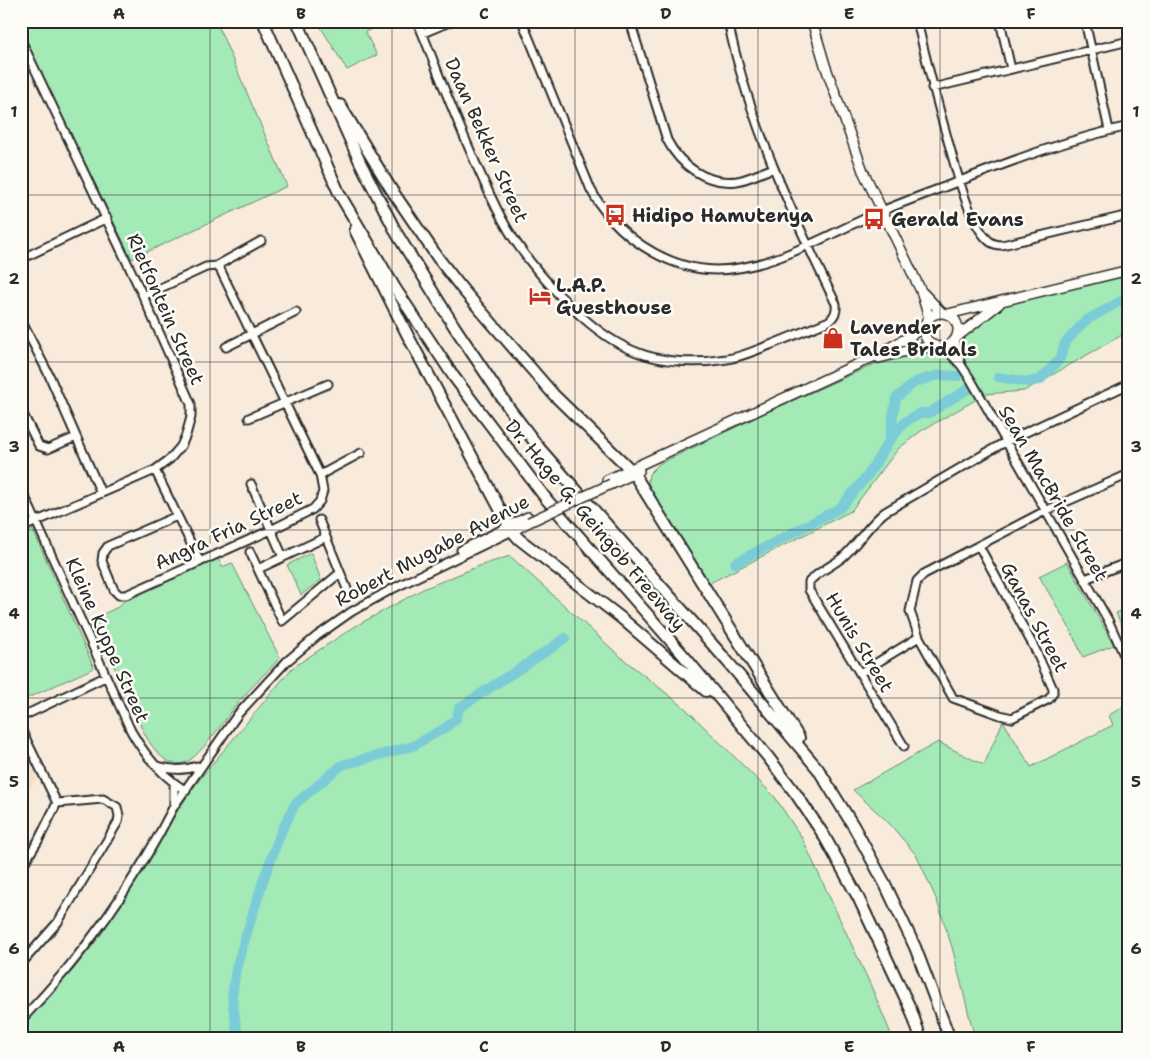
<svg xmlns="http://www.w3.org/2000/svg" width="1150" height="1060" viewBox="0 0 1150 1060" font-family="'Shantell Sans',sans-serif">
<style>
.built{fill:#f5dfc9}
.green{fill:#a4eab6;stroke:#688a70}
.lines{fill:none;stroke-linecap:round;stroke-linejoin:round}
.river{stroke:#7cccd7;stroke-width:10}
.minor-casing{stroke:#2b2b2b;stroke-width:11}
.major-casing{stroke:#2b2b2b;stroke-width:12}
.highway-casing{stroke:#2b2b2b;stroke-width:14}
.minor{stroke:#fdfcf7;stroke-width:7}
.major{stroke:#fdfcf7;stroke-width:9}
.highway{stroke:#fdfcf7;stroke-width:10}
.major-bridge-casing{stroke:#2b2b2b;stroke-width:12;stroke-linecap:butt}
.major-bridge{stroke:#fdfcf7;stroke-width:9}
.grid{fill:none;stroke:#2b2b2b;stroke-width:1;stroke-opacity:0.55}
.labels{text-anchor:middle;stroke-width:5;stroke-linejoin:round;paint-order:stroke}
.street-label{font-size:19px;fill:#2b2b2b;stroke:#fdfcf7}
.poi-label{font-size:19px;font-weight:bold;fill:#2b2b2b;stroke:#fdfcf7;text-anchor:start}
.neatline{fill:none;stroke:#2b2b2b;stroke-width:2}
.grid-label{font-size:16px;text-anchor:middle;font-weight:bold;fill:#2b2b2b}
</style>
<rect width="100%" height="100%" fill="#f8ebdc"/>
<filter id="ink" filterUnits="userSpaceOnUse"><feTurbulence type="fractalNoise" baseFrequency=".02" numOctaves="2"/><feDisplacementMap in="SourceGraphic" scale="10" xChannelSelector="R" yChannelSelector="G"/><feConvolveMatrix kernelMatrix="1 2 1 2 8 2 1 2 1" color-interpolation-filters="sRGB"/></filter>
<g filter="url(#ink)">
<!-- built -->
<path class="built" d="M21 742 38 776 21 805Z"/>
<!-- green -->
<path class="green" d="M21 21H216L287 186 132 259 25 41 21 33Z
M317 21H390L365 32 377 55 347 70Z
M1129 270V331L1024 391 986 394 921 431 898 449 851 511 708 584 652 492 648 482 649 474 659 464 765 413 877 363 891 358 913 355 934 352 947 355 960 347 955 341 1003 300Z
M33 530 94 668 21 701V535Z
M311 553 321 580 301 595 287 565Z
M510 556 622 658 685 708 774 796 802 838 871 986 893 1039H21V1024L74 969 102 933 180 807 199 780 292 668 354 627 423 589 479 566Z
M218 558 222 567 232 563 280 658C266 673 251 687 238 703 227 716 198 760 184 763 163 768 150 744 142 729L93 619 118 607 127 598Z
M1067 562 1114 645 1083 657 1070 629 1039 576Z
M1129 608V642L1116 613Z
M1129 704V1039H975L952 947 937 901 917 856 888 822 853 790 938 742 984 765 1003 721 1031 767 1113 725 1109 715Z"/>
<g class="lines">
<!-- river -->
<path class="river" d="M998 377 1028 382 1040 380 1060 359 1065 343 1085 321 1126 298 1129 299
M890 440 905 422 920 413H929L968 389
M735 563 840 508 868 475 889 441 896 398 915 382 939 375 958 376
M238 1039 232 997 236 968 263 881 281 832 295 804 342 765 413 746 445 728 456 719 459 708 550 649 565 638"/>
<!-- minor casing -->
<g class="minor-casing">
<path id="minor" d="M417 21C427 43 435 66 444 88 462 132 480 177 502 219 526 264 586 332 634 351 662 363 697 364 727 359 742 357 756 350 770 345 790 337 810 329 829 321 835 316 837 311 836 304 792 214 748 120 728 21
M522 21 591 190C615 234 664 269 716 270 773 270 831 232 882 211 908 200 934 191 960 181 1016 159 1070 139 1129 126
M630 21 667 140C680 165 706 185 737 181 749 179 762 172 774 168
M917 21C927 64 938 106 950 148 957 173 969 222 988 240 992 244 996 245 1002 245L1129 215
M1000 21 1011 69
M1085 21 1109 130
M423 33 452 21
M21 40 143 296 191 404V417L186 435 181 446 170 459 155 470 21 528
M932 88 1129 41
M21 259 107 218
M216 266 261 241
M143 296 206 267 216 266 220 269 320 475 323 491 320 501 313 509 271 530 126 595H119L114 590 102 561 103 553 108 546 177 516
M21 320 49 375 101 493
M955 341 961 365
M226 347 296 312
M944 347 961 365 971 380 1108 620 1129 666
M21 410 39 446 48 449 76 437
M249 418 328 384
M155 470 200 562
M320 475 361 453
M251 484 283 557
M21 488 131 731C145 756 162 776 186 791
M319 520 347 589
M979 546 1035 649 1053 689V693L1049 699 1012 718 1000 715 953 698 919 637 910 611 917 581 924 574 1045 511 1129 474
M461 550 509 526
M250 552 282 621 340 573
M258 569 326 537
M1085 579 1129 562
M860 673 919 637
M21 717 105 677
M21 729 57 803 38 841 21 868
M904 746 809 590V582C818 571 833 566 844 556 859 542 869 524 885 512L1005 442 1129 384
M157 766C173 770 183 771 197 766
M174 783V806
M21 964 58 922 118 822 119 816 117 807 103 799 57 803
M21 1020C83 956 134 885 174 806L238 714 286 662 317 636 351 612 392 589 512 531"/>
</g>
<!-- major casing -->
<g class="major-casing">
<path id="major" d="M812 21 825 65 863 171 921 291 929 318
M923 293 942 313
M924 330a17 17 0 1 1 34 0a17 17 0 1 1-34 0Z
M948 314 1129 270
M958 336 999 304
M879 358 914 349 935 346
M607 480 873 357 909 337 926 323
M612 484 639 471
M528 517 509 526 512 531 529 522"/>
</g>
<!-- highway casing -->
<g class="highway-casing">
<path id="highway" d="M263 21 340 195 395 288 454 377 547 500 684 656 768 757 796 794 823 834 858 897 911 1010 921 1039
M297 21 360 162 397 234 454 326 509 408 540 449 727 661 818 769 854 827 885 884 915 947 950 1039
M340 105 391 189 438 258 463 290 554 395 630 469
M355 230 408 336 509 526
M634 474 799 738
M512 531 519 539 620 617 706 691"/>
</g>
<!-- minor -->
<use href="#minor" class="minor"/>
<!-- major -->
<use href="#major" class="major"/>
<!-- highway -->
<use href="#highway" class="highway"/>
<!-- major-bridge casing -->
<g class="major-bridge-casing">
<path id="major-bridge" d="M529 522 611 484"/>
</g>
<!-- major-bridge -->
<use href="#major-bridge" class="major-bridge"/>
</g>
</g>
<!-- grid -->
<path class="grid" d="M210 21V1039M392 21V1039M575 21V1039M758 21V1039M940 21V1039M21 195H1129M21 362H1129M21 530H1129M21 698H1129M21 865H1129"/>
<!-- icons -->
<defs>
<g id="bus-bare" transform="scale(1.725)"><path d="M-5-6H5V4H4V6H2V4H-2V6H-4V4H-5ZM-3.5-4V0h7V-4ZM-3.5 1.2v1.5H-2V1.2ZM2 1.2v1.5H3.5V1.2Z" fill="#c8321e" stroke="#fdfcf7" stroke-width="2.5" paint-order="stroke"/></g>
<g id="hotel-bare" transform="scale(1.725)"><path d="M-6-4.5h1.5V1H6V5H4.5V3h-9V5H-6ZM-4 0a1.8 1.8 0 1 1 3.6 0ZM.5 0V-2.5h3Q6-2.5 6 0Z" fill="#c8321e" stroke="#fdfcf7" stroke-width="2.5" paint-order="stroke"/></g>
<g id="shop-bare" transform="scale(1.725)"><path d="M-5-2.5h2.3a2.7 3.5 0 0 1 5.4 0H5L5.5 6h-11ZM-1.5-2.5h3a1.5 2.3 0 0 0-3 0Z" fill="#c8321e" stroke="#fdfcf7" stroke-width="2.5" paint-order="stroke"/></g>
</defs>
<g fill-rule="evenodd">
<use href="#bus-bare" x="615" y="215"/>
<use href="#bus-bare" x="874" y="219"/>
<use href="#hotel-bare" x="540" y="296"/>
<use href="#shop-bare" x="833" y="338"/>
</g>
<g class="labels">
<!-- street labels -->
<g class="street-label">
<text transform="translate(487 140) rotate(66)" y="7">Daan Bekker Street</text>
<text transform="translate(166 309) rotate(66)" y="7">Rietfontein Street</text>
<text transform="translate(1054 493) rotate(60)" y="7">Sean MacBride Street</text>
<text transform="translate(596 525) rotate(50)" y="7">Dr. Hage G. Geingob Freeway</text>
<text transform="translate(228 530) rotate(-25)" y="7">Angra Fria Street</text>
<text transform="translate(432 550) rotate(-28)" y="7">Robert Mugabe Avenue</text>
<text transform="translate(1035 617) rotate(62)" y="7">Ganas Street</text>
<text transform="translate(108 640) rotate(66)" y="7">Kleine Kuppe Street</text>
<text transform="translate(860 642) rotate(59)" y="7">Hunis Street</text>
</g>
<!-- poi labels -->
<g class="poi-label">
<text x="632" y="222">Hidipo Hamutenya</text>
<text x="891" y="226">Gerald Evans</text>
<text x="556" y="292">L.A.P.<tspan x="556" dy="22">Guesthouse</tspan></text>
<text x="850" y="334">Lavender<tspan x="850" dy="22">Tales Bridals</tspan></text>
</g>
</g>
<!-- margin -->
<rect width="1150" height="1060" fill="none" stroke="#fdfcf7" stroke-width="55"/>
<rect x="28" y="28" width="1094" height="1004" class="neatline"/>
<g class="grid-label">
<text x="119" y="19">A</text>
<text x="301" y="19">B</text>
<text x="484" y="19">C</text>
<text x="666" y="19">D</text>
<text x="849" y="19">E</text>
<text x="1031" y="19">F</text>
<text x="14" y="117">1</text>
<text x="1136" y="117">1</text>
<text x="14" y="284">2</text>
<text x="1136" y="284">2</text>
<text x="14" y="452">3</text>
<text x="1136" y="452">3</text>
<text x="14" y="619">4</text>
<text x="1136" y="619">4</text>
<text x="14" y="787">5</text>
<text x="1136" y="787">5</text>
<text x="14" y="954">6</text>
<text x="1136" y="954">6</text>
<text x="119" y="1052">A</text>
<text x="301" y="1052">B</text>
<text x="484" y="1052">C</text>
<text x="666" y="1052">D</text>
<text x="849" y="1052">E</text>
<text x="1031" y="1052">F</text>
</g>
</svg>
